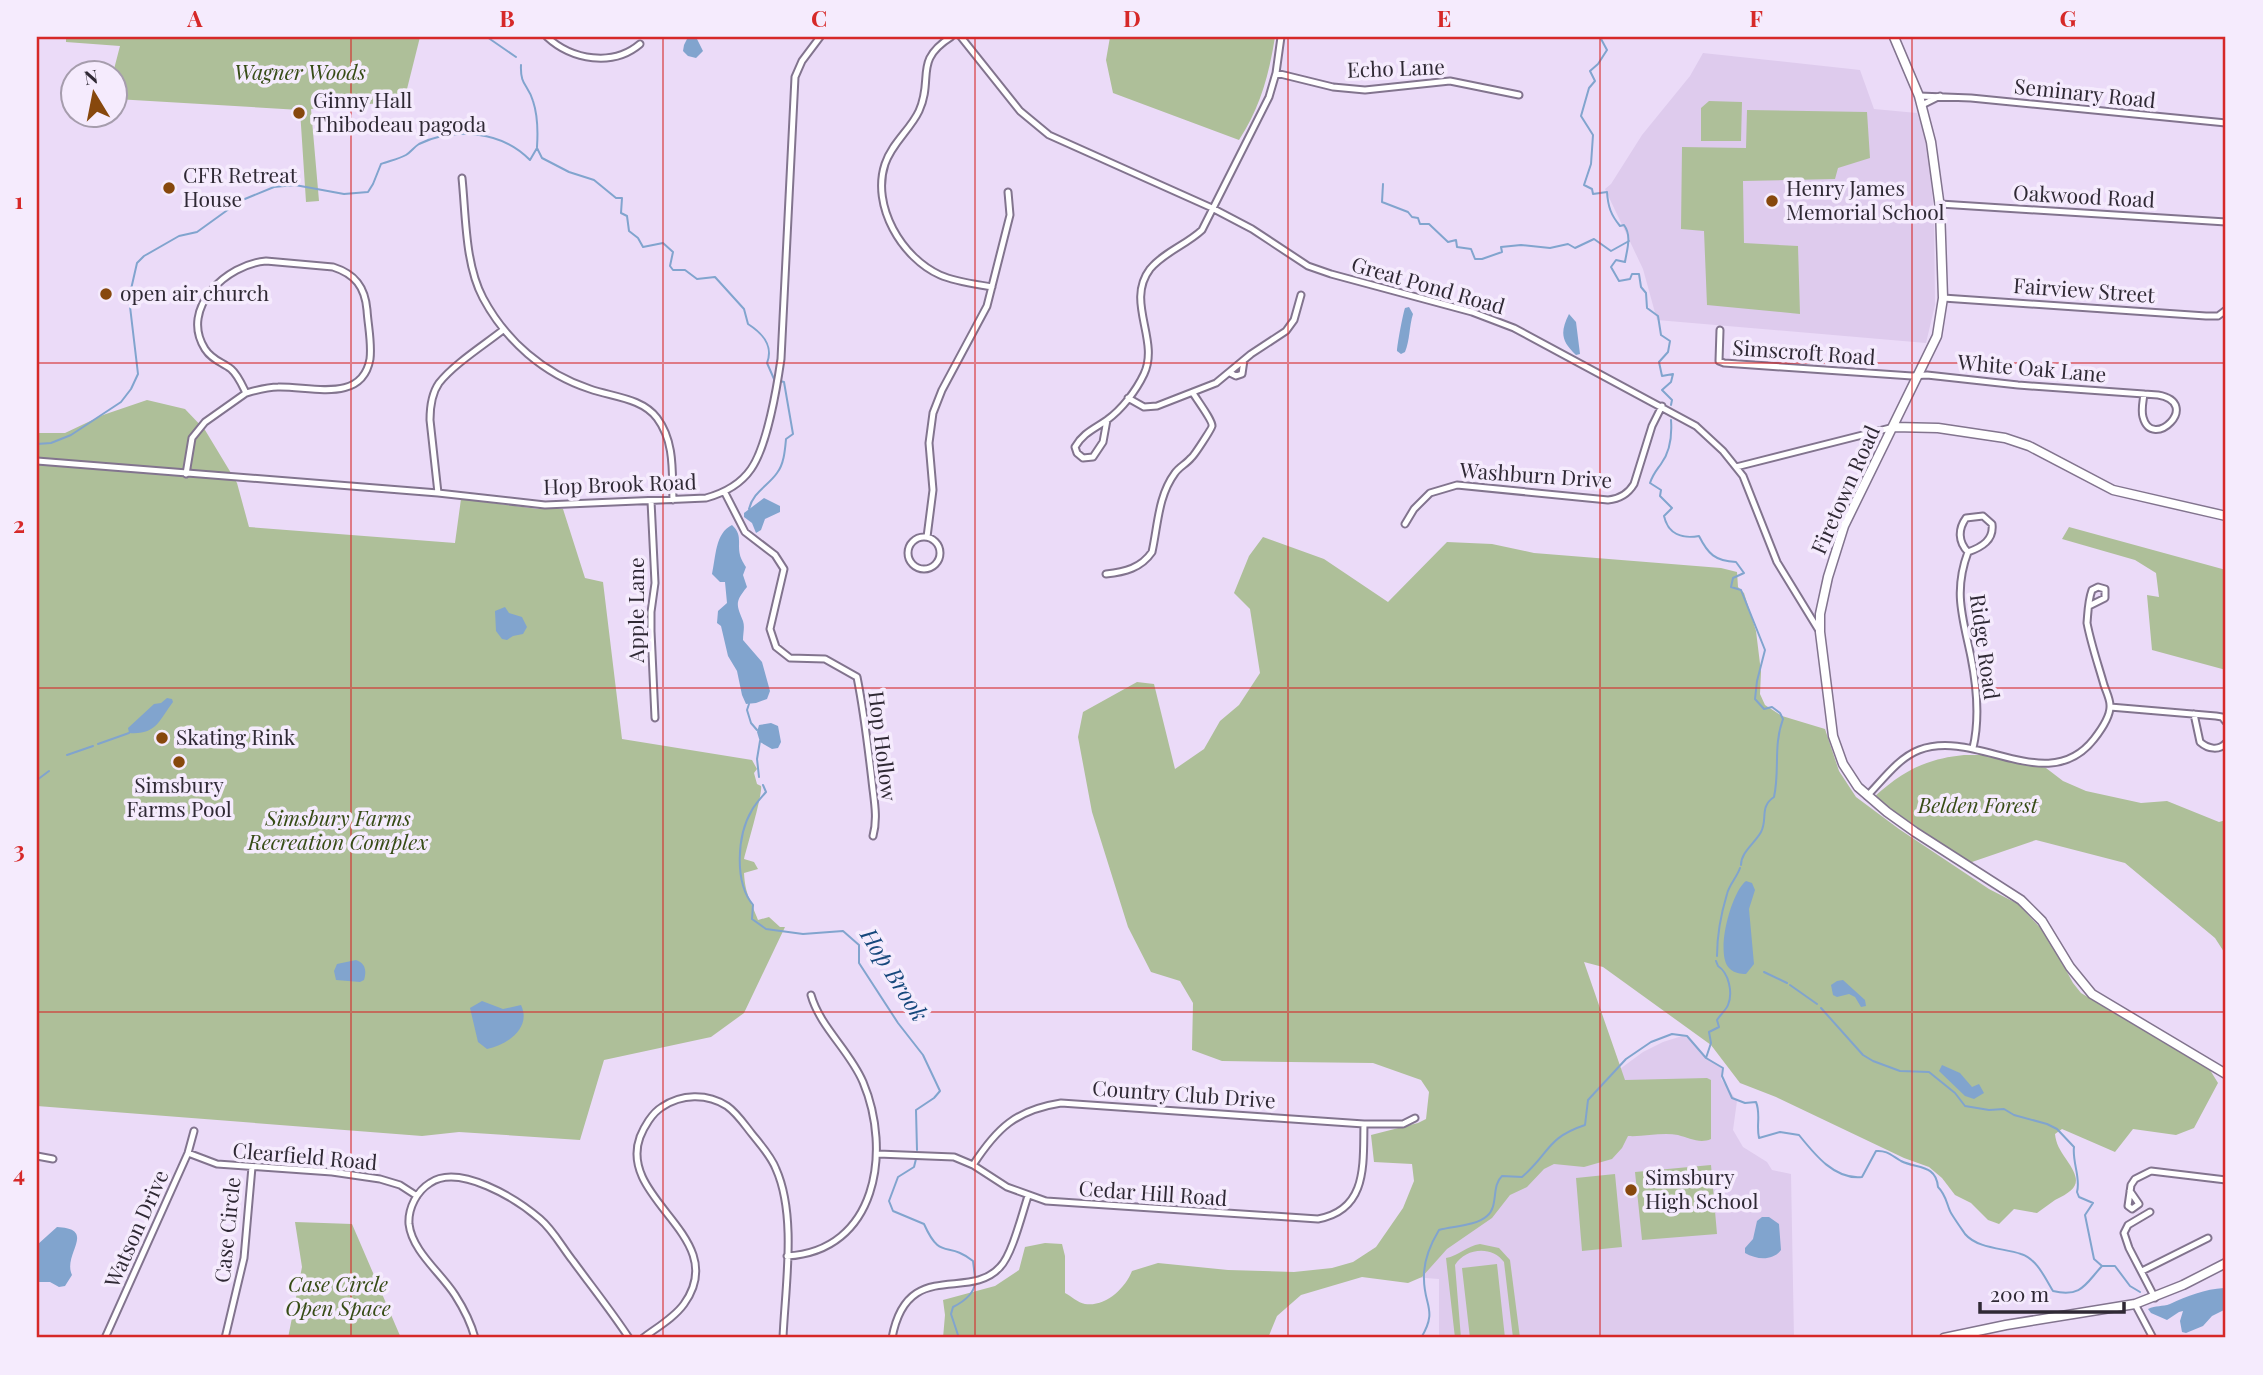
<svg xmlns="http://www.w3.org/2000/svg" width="2263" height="1375" viewBox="0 0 2263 1375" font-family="'Playfair Display',serif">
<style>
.built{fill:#decbed}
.green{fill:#aebf99}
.water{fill:#81a4ce}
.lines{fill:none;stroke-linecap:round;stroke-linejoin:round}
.stream{stroke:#81a4ce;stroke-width:2}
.street-casing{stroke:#82748e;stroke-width:9}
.secondary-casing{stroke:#82748e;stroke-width:11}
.street{stroke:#fff;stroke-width:5}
.secondary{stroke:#fff;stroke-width:8}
.grid{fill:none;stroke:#d62828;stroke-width:2;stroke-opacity:0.55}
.poi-dot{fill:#87480d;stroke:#f5ebfd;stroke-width:2.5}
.labels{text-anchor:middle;stroke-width:7;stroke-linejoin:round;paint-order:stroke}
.street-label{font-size:21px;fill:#2f2934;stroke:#f5ebfd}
.park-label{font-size:21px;font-style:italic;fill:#374c16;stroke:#f5ebfd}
.poi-label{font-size:21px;fill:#2f2934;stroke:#f5ebfd;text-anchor:start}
.water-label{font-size:23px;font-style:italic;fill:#16487c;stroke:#f5ebfd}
.neatline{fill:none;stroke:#d62828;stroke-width:2.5}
.grid-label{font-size:23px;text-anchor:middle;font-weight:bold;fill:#d62828}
</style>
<rect width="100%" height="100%" fill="#ebdbf8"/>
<!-- built -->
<path class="built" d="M1703 53 1860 70 1874 109 1917 113 1927 140 1934 214 1935 305 1926 343 1657 320 1643 269 1605 189 1611 184 1642 135 1690 76Z
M1682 1036 1689 1038 1704 1055 1722 1068 1721 1079 1737 1101 1733 1130 1743 1147 1767 1162 1772 1170 1791 1174 1794 1338H1439V1279L1411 1277 1613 1074 1643 1052 1663 1042Z"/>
<!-- green -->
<path class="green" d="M66 37H420L404 101 311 109 319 201 306 202 300 110 116 99V74L113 73 120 46 66 42Z
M1110 37H1275C1269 75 1260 108 1239 140L1113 93 1106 60Z
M1709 101 1742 102 1741 141H1701V108Z
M1747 110 1867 112 1870 158 1838 168 1835 179 1743 181 1744 243 1798 246 1800 314 1707 305 1704 231 1681 229 1682 147 1746 148Z
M147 400 185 409 205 430 237 483 249 527 455 543 461 499 538 509H563L585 578 603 582 622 739 752 760 757 769 754 773 757 784 761 786C763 793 747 847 744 859L754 862 758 869 744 873C745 894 751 901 758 920L769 917 780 927H785L744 1013 711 1037 604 1060 580 1140 459 1132 422 1136 37 1106V433H65L103 415Z
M2069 527 2226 570V670L2152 650 2147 595 2159 597 2156 573 2135 560 2062 539Z
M1263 537 1324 559 1388 602 1447 542 1492 544 1534 553 1721 568 1737 572 1738 587 1744 593 1756 631 1761 672 1760 694 1765 705 1782 716 1825 729 1839 771 1856 797 1899 829 1989 889 2018 904 2047 935 2073 983 2081 993 2210 1070 2218 1083 2194 1128 2176 1135 2133 1129 2115 1152 2062 1129 2055 1134C2056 1144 2060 1150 2066 1159 2082 1182 2079 1188 2055 1200 2049 1204 2043 1209 2037 1213L2014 1209 1999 1224 1988 1220 1971 1203 1955 1195 1942 1178 1929 1167 1904 1158 1776 1097 1740 1083 1711 1045 1603 967 1584 962 1625 1080 1707 1078 1711 1080V1139C1700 1144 1689 1138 1678 1135 1662 1132 1644 1137 1628 1136L1622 1148 1612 1159 1584 1167 1554 1164 1544 1169 1527 1187 1510 1195 1492 1218 1447 1249 1422 1277 1408 1283 1362 1277 1301 1295 1277 1316 1268 1338H943L945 1315 943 1300 995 1286 1019 1270 1025 1247 1045 1243 1062 1244 1065 1256V1293C1071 1296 1078 1303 1085 1304 1105 1307 1125 1289 1132 1271L1158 1263 1228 1270 1294 1272 1332 1268 1353 1262 1376 1247 1403 1208 1414 1181 1412 1164 1374 1162 1371 1135 1418 1123 1426 1119 1429 1092 1421 1080 1373 1063 1222 1061 1192 1050 1193 1003 1180 981 1151 972 1128 927 1092 812 1078 737 1083 712 1137 682 1154 684 1175 769 1204 749 1220 721 1239 705 1260 673 1250 609 1234 593 1249 556Z
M1964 755H1989L2046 768 2063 781 2086 791 2141 803 2167 801 2219 822 2226 820V955L2215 938 2125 863 2036 840 1969 863 1874 797C1903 771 1925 759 1964 755Z
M1711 1165 1717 1234 1642 1240 1635 1172Z
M1615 1174 1622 1247 1582 1251 1576 1178Z
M295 1222 352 1224 401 1338H288L302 1267Z
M1480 1244 1499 1248 1510 1260 1520 1338H1513L1504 1262C1492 1245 1465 1248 1455 1265L1461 1338H1455L1446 1258C1458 1256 1467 1246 1480 1244Z
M1497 1264 1505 1338H1470L1462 1268Z"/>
<!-- water -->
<path class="water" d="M688 37H696L703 51 696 58 688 56 683 51 684 45Z
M1409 307 1413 314C1409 327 1410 340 1405 352L1401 354 1397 351C1397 346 1403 313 1405 308Z
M1569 314 1576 322 1580 354 1576 355C1561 341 1560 332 1569 314Z
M764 498 780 506V512L765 519 761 530 756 533 752 523 744 517V513Z
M732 525C743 535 737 543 740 555 740 557 745 566 746 567L743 575 747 587C735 602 736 604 743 621 745 627 743 633 743 640L762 662 770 691 767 699 756 703 746 704 742 695 737 671 728 656 721 626 717 623 718 611 727 603 725 582H720L712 574C716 557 715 533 732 525Z
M505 607 509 613 522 617 527 627 523 634 513 636 507 640 502 639 496 631 495 611Z
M167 698 172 699 173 702C159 720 157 735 129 733L128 728 154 704 161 703Z
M771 723 778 726 781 742 778 748 772 749 760 742 757 732 759 725Z
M1746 881 1752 883 1755 890 1749 909 1754 964 1746 974C1741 974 1734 973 1730 969 1714 956 1731 892 1746 881Z
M356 960C365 963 367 970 364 980L360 982 336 980 334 971 337 964Z
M1843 980 1865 1000 1866 1006 1861 1007 1855 997 1849 994 1837 997 1833 995 1831 985 1837 981Z
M482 1001 503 1009 521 1005C532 1028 507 1045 487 1049L478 1042 470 1008Z
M1942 1065 1960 1073 1972 1087 1979 1084 1984 1093 1974 1099 1965 1096 1939 1071Z
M1762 1217H1769L1779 1224 1781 1250C1773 1261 1757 1260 1745 1253V1248L1753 1239 1757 1221Z
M57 1227C98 1229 62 1254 72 1275L65 1286 59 1287 50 1282H37V1245Z
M2224 1288 2226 1292V1309L2212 1316 2203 1326 2186 1333 2182 1332 2180 1321 2183 1311 2179 1312 2167 1320 2151 1313 2148 1309C2156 1305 2162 1307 2170 1304 2187 1296 2205 1289 2224 1288Z"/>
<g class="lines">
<!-- stream -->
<path class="stream" d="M487 37 516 57
M1600 37 1607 50 1598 64 1590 71 1595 81 1589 88 1581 116 1593 135 1591 164 1584 185 1592 189 1593 194 1607 192C1608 207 1611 215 1620 226L1624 225C1632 236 1627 249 1625 262L1616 260 1611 267 1619 281 1630 279 1632 274H1639L1641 287 1646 293 1647 308 1658 316 1661 335 1670 341 1668 352 1659 362 1662 376 1673 374 1671 382 1662 390 1672 400 1671 405
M521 65C520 86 528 84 533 101 538 116 538 132 537 147
M1383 184 1382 202 1408 212 1412 217 1418 218 1420 224H1429L1448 242 1456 240 1457 247 1471 249 1475 259H1482L1502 252 1501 247 1521 245 1550 248 1568 244 1575 248 1594 239 1611 251 1629 241
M1671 420C1672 434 1670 452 1661 464 1656 471 1653 474 1650 483L1661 490 1660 496 1672 508 1664 516C1668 534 1682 539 1699 536 1708 554 1715 561 1736 562L1744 573 1733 578 1731 587 1741 590 1765 650 1757 681 1755 699 1764 709 1772 707 1780 713 1783 719C1773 746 1780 770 1774 797 1759 807 1768 819 1761 832 1755 843 1741 852 1741 865
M37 444 51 443 71 435 121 402 131 389 138 374 129 298 137 263 144 256 179 236 197 232 240 201 274 187 295 185 344 194 368 192 373 184 381 164C389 161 399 159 406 155 411 152 414 147 419 144 455 127 502 131 530 160L537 148 542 158 569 172 594 180 616 198H622L621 213 627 216 629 231 638 238 643 247 663 243 673 252 670 266 673 270H685L697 279 715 277 744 309 748 324C762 333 774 345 767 363L774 379
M749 509C753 492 768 486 777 473 784 464 785 450 786 439L793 434 784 382 780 381
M749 704 747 710 751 723 757 730
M98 744 129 733
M67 755 93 746
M759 777 757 759 760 741
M37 780 49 771
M763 785 766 792C761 798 756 803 752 810 737 835 734 882 753 905L752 919 766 929 803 934 843 931 859 945V963L898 1023 923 1055 940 1091 934 1098 916 1110 917 1150
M1717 956C1717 934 1721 914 1727 894 1729 885 1737 877 1740 868
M1764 972 1787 983
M1790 985 1817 1004
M1821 1008 1863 1055 1873 1061 1900 1071 1929 1072 1955 1093 1965 1106 1989 1110 2004 1109 2014 1115 2047 1124 2057 1129 2074 1147C2072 1162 2081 1178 2077 1192L2079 1197 2093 1203 2085 1215 2094 1259 2102 1266
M1706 1058 1711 1043 1709 1032 1719 1027 1717 1020C1720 1015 1726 1010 1728 1005 1733 993 1729 973 1718 966L1716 961
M916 1159 914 1167 898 1177 889 1201 893 1211 924 1224C941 1262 947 1240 973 1261L975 1277
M959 1338 951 1314 953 1307C963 1302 974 1294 975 1283
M1421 1338C1438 1310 1424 1306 1424 1279 1423 1261 1430 1245 1439 1230 1453 1226 1476 1226 1487 1216 1499 1206 1491 1186 1502 1176L1522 1177C1550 1153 1546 1138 1585 1125L1588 1100 1626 1059 1651 1042 1672 1034 1687 1036 1706 1058 1723 1068 1722 1076 1732 1098 1745 1103 1756 1102C1761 1114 1756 1126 1759 1138L1780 1132 1799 1135C1815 1155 1835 1180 1862 1177L1876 1151C1887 1150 1892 1156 1901 1161 1917 1169 1936 1164 1938 1187 1946 1195 1946 1202 1950 1211 1951 1214 1963 1231 1965 1234 1978 1249 2004 1248 2021 1254 2037 1259 2045 1278 2053 1291 2082 1298 2086 1283 2102 1266H2115L2130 1286 2140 1292"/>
<!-- street casing -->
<g class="street-casing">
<path id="street" d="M547 37C572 60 613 67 640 44
M951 37C913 61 934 78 919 111 910 130 892 143 885 164 871 206 902 258 940 275 956 282 975 284 992 287
M961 37 1020 111 1049 135 1212 208 1252 229 1308 266 1331 274 1472 312 1514 328 1696 426 1723 451 1743 476 1777 562 1818 629
M1276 73 1333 87 1365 90 1450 81 1519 95
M1919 96 1971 98 2226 123
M1922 105 1940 96
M462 178C466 217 465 264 483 298 506 341 544 374 590 389 613 397 642 398 657 418 675 442 672 472 673 500
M1940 204 2226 222
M266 261 333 267C355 274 365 287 367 310 368 326 372 343 370 359 362 404 310 386 278 387 267 387 257 390 246 393 242 385 238 375 231 369 222 362 212 360 205 349 179 308 227 264 266 261Z
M1943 298 2206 316H2218L2226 310
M1720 330 1719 361 1724 363 1912 376 1927 375 2018 385 2158 395C2203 403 2152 452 2143 417 2141 410 2143 402 2144 394
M1230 373 1236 376 1242 374 1244 360
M1128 398 1144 407 1157 406 1216 383 1251 354 1286 331 1294 320 1301 295
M1107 420 1103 442 1093 457 1083 458 1077 453 1075 447C1083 433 1094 429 1107 420 1122 409 1136 391 1144 374 1160 340 1125 302 1150 269 1164 252 1186 245 1202 230L1269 97 1276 73 1281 37
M37 461 438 493 545 505 706 498C724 493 740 485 751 469 767 446 777 387 781 359L795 77 802 61 820 37
M1736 467 1894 427
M186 474 192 438 205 422 246 393
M438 493 430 420C430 408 432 393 439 383 454 364 484 345 503 330
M725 493 745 532 775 555 784 569 770 629 776 647 790 658 825 659 857 677C864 712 868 746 872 781 874 800 878 818 873 836
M651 501 655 583 651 612V631L655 718
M1405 524 1414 509 1430 493 1457 485 1608 500C1620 499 1628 494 1634 484L1652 426 1662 406
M908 553a16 16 0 1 1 32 0a16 16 0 1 1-32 0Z
M927 537 933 490 929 443 933 413 942 390 987 306 1010 215 1008 192
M1968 552C1958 542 1958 529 1966 518L1983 516 1992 524C1994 540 1982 547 1968 552 1953 592 1963 618 1971 657 1977 687 1980 718 1973 748
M1106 574C1125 572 1141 568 1152 552 1158 525 1158 496 1175 473 1179 467 1186 464 1191 458 1194 456 1212 428 1212 426 1213 421 1197 400 1193 393
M2110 707 2216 716 2222 717 2226 722
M2194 714 2200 742C2208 749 2219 751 2226 743
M1867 796C1882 781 1898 758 1919 750 1977 728 2048 798 2094 739 2101 730 2111 716 2110 705 2110 699 2106 691 2104 685 2098 664 2091 644 2087 623 2088 612 2088 601 2092 590L2098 587 2105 589V598L2089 606
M188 1153 217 1164 332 1172 380 1179 400 1185 417 1196
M878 1154 954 1157 973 1165 1007 1187 1046 1201 1318 1219C1368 1210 1363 1164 1364 1124
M37 1156 53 1159
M973 1165C997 1128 1016 1110 1061 1103L1364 1124H1403L1415 1118
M2130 1191 2139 1204 2132 1209 2128 1206 2131 1185 2135 1179 2151 1171 2226 1180
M2150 1212 2128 1225 2124 1233 2129 1248 2155 1298
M787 1256C877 1251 892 1151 863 1082 850 1051 820 1027 811 995
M2142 1271 2208 1238
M2135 1304 2153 1338
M105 1338 188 1153 194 1131
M225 1338 244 1258 252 1167
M475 1338C471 1323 464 1309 455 1295 441 1273 412 1251 409 1224 408 1208 417 1191 430 1183 459 1163 517 1199 540 1219 553 1230 562 1247 573 1261 592 1287 612 1312 629 1338
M643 1338C656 1328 674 1318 684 1304 732 1237 617 1200 640 1137 644 1127 652 1113 662 1107 681 1094 707 1093 727 1106 737 1113 744 1124 752 1134 760 1144 771 1156 776 1169 797 1216 785 1288 783 1338
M892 1338C907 1257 969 1302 1000 1267 1012 1255 1022 1214 1028 1196"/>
</g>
<!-- secondary casing -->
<g class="secondary-casing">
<path id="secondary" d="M1894 37 1919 96 1931 142 1940 208 1943 298 1937 336 1844 526 1828 577 1820 614V632L1833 736 1843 764 1858 787 1887 812 1915 832 2021 900 2042 921 2070 967 2092 994 2226 1074
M1894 427 1938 428 2005 438 2029 446 2113 490 2226 516
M1944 1338 2006 1325 2135 1304 2183 1285 2226 1263"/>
</g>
<!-- street -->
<use href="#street" class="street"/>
<!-- secondary -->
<use href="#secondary" class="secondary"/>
</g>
<!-- grid -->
<path class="grid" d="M351 37V1338M663 37V1338M975 37V1338M1288 37V1338M1600 37V1338M1912 37V1338M37 363H2226M37 688H2226M37 1012H2226"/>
<!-- markers -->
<g class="poi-dot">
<circle cx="299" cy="113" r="7"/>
<circle cx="169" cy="188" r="7"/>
<circle cx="1772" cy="201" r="7"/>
<circle cx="106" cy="294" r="7"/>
<circle cx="162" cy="738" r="7"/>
<circle cx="179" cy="762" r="7"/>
<circle cx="1631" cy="1190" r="7"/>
</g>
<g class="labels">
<!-- street labels -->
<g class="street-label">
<text transform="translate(1396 69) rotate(-2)" y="7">Echo Lane</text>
<text transform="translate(2085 94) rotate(6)" y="7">Seminary Road</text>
<text transform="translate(2084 197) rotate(3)" y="7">Oakwood Road</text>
<text transform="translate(1428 286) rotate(16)" y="7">Great Pond Road</text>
<text transform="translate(2084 291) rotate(4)" y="7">Fairview Street</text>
<text transform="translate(1804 353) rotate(4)" y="7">Simscroft Road</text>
<text transform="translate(2032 369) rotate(5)" y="7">White Oak Lane</text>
<text transform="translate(1536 476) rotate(4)" y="7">Washburn Drive</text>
<text transform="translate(620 485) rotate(-2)" y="7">Hop Brook Road</text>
<text transform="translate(1846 490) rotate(-66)" y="7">Firetown Road</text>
<text transform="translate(637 610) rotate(-90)" y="7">Apple Lane</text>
<text transform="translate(1984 647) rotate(82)" y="7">Ridge Road</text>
<text transform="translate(882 746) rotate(83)" y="7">Hop Hollow</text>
<text transform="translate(1184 1095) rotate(4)" y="7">Country Club Drive</text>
<text transform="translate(305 1157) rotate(5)" y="7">Clearfield Road</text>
<text transform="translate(1153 1194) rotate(4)" y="7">Cedar Hill Road</text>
<text transform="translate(137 1229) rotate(-66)" y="7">Watson Drive</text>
<text transform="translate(228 1230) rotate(-84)" y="7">Case Circle</text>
</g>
<!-- park labels -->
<g class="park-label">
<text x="300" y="80">Wagner Woods</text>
<text x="1978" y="813">Belden Forest</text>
<text x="338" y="826">Simsbury Farms<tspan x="338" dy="24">Recreation Complex</tspan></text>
<text x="338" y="1292">Case Circle<tspan x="338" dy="24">Open Space</tspan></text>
</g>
<!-- poi labels -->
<g class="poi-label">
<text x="313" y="108">Ginny Hall<tspan x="313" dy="24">Thibodeau pagoda</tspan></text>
<text x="183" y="183">CFR Retreat<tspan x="183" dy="24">House</tspan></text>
<text x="1786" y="196">Henry James<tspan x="1786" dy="24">Memorial School</tspan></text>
<text x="120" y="301">open air church</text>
<text x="176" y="745">Skating Rink</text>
<text x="179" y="793" text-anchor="middle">Simsbury<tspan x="179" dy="24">Farms Pool</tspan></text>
<text x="1645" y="1185">Simsbury<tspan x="1645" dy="24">High School</tspan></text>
</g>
<!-- water labels -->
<g class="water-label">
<text transform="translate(894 975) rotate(58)" y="8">Hop Brook</text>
</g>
</g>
<!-- border -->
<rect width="2263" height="1375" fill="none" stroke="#f5ebfd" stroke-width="77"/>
<!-- north arrow -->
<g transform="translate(94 94) rotate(350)"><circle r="33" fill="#f5ebfd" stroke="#a69dad" stroke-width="2"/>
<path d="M0-5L12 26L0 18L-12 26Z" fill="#87480d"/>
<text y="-10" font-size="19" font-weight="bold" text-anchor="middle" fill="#2f2934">N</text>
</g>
<!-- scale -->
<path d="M1980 1302v10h144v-10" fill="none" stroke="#2f2934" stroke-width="3.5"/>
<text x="1990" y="1302" font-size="21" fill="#2f2934" stroke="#f5ebfd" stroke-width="5" paint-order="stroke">200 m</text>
<rect x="38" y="38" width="2186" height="1298" class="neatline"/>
<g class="grid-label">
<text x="195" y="27">A</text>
<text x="507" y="27">B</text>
<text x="819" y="27">C</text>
<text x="1132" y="27">D</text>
<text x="1444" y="27">E</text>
<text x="1756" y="27">F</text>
<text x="2068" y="27">G</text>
<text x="19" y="209">1</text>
<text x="19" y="533">2</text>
<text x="19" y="858">3</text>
<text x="19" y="1182">4</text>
</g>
</svg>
